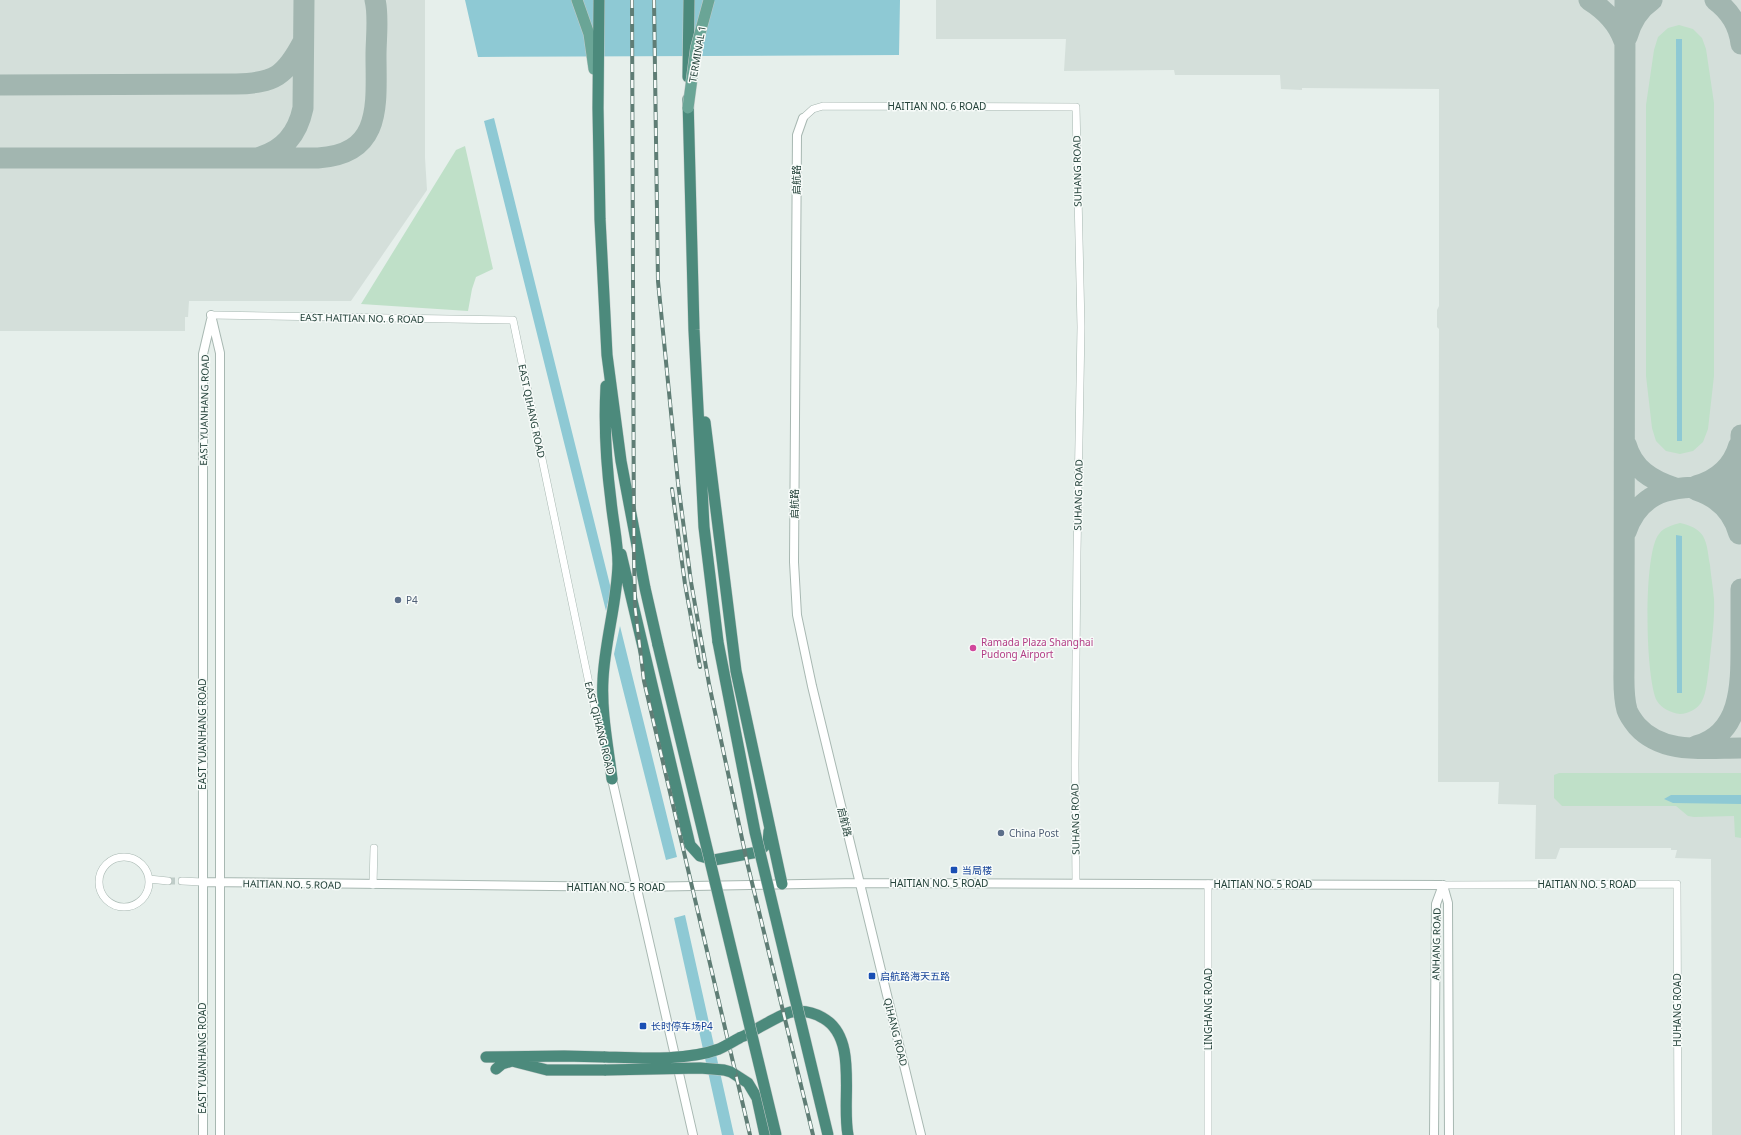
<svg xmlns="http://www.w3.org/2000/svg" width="1741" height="1135" viewBox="0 0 1741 1135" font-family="'Noto Sans','Noto Sans SC',sans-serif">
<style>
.built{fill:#d4dfda}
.green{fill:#bfe0c8}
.water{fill:#8ec9d4}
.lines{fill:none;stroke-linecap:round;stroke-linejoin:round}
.taxiway{stroke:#a2b6b0;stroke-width:21}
.minor-tunnel{stroke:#bfccc8;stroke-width:7;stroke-dasharray:7 3.5;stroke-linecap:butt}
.minor-casing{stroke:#a8b8b2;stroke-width:8}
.tertiary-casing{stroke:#a8b8b2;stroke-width:10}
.primary-casing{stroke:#c2cac8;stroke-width:12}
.trunk-casing{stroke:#c2cac8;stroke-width:12}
.minor{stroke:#fff;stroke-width:7}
.tertiary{stroke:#fff;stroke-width:8}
.primary{stroke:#6aa596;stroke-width:11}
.trunk{stroke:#4c8a7c;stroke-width:11}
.rail-casing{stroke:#5f7d75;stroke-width:4}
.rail{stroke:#f7fbf9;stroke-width:2.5;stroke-dasharray:8;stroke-linecap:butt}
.primary-bridge-casing{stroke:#c2cac8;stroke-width:12;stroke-linecap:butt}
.trunk-bridge-casing{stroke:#c2cac8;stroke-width:12;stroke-linecap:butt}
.primary-bridge{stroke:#6aa596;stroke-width:11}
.trunk-bridge{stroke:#4c8a7c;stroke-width:11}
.service-dot{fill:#5c6f8a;stroke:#f7fbf9;stroke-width:1.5}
.hotel-dot{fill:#d1479c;stroke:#f7fbf9;stroke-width:1.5}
.transit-dot{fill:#1a4fb4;stroke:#f7fbf9;stroke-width:1.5}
.labels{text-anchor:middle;stroke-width:3;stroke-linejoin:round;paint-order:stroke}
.street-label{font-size:10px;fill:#24423a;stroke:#f7fbf9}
.service-label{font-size:10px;fill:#4e5e75;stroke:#f7fbf9;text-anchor:start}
.hotel-label{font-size:10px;fill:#b23c85;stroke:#f7fbf9;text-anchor:start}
.transit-label{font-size:10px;fill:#164399;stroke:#f7fbf9;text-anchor:start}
</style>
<rect width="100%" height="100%" fill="#e6efeb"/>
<!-- built -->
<path class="built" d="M0 0H425V158L427 190 351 301H189L188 317H185V331H0Z
M936 0H1741V1135H1712L1711 859 1675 858 1677 850H1671V848H1560L1556 859H1535L1536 805 1498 804 1499 782H1438L1439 329 1437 327V310L1439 306V89L1302 88V90L1281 89 1280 75H1175L1174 70 1064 71 1066 39H936Z"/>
<!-- green -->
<path class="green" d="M1679 25 1693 29 1702 38 1706 49 1714 103V376L1708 429 1703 442 1693 451 1680 454 1666 451 1656 441 1652 428 1646 376V105L1654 50 1658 37 1668 28Z
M465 146 493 269 476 277 472 289 468 311 361 304 456 150Z
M1680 523C1689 525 1698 528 1703 536 1708 545 1708 556 1710 565 1711 576 1713 588 1714 599 1715 621 1711 645 1709 668 1707 679 1707 691 1702 701 1699 708 1688 714 1680 714 1671 713 1661 708 1657 701 1645 679 1643 552 1659 534 1664 527 1673 525 1680 523Z
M1559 773H1741V838L1735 837 1734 816 1694 817 1688 816 1676 806H1562L1554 798V775Z"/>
<!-- water -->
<path class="water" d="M465 0H900L899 55 478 57Z
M1676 39H1682V441H1677Z
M494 118 611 589 606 611 484 121Z
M1676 535 1682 536V693H1677Z
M620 626 677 857 666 860 614 654Z
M1671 795H1741V804L1673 803 1664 799Z
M685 915 734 1135H722L674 918Z"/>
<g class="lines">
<!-- taxiway -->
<path class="taxiway" d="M1589 0C1605 10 1618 23 1624 41
M1625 0 1624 667C1624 681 1623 696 1627 710 1629 716 1633 721 1637 726 1663 755 1706 748 1741 748
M1715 0C1730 11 1739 25 1741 44
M1627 37C1631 22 1639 9 1652 0
M0 85 236 84C275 83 285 76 303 42
M260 157C285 150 298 132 303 108L304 0
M0 158H318C383 154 376 104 376 55 376 39 379 15 375 0
M1741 435V531
M1626 444C1633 469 1651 480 1675 488
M1696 486C1718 480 1733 466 1739 445
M1696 490C1718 497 1733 512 1739 534
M1626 532C1644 477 1696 488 1741 488
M1696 746C1741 734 1741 685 1741 647 1741 627 1741 608 1741 589"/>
<!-- minor-tunnel -->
<path class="minor-tunnel" d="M168 881H182"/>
<!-- minor casing -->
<g class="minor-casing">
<path id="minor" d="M803 118 813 109 823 106 1076 107 1081 327 1077 553 1075 765 1076 883
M211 315 513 320 590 688 602 737
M99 882a25 25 0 1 1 50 0a25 25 0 1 1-50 0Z
M149 879 168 881
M182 881 202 882
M1208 884V1135
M373 885 374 848
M1443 885 1677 884 1678 1135"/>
</g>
<!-- tertiary casing -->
<g class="tertiary-casing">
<path id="tertiary" d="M803 118 797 135 794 562 797 615 812 686 921 1135
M211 315 220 353V1135
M612 779 693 1135
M202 882 637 887 859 883 1443 885
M1443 885 1448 903 1449 1135
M203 1135V354L211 320
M1434 1135 1436 904 1443 885"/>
</g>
<!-- primary casing -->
<g class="primary-casing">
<path id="primary" d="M577 0 589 34 594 69"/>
</g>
<!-- trunk casing -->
<g class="trunk-casing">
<path id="trunk" d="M599 0 598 108 600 219 607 355 621 461 645 588 658 645
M688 77 689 0
M688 99 694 330 704 527 718 642
M606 386C604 424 606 463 611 501 613 522 618 543 618 564 617 603 605 640 603 679 601 712 608 746 612 779
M705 422 736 671 782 884
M621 554 690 845 700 856 714 860 758 852 768 843 769 831
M744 1036C755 1030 781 1014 791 1012 802 1010 813 1012 823 1018 859 1038 841 1100 848 1135
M486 1057 564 1056 605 1057
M496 1069 502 1064 512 1061 547 1070H606
M731 1072 748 1083 757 1098 765 1135"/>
</g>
<!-- minor -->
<use href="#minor" class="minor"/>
<!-- tertiary -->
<use href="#tertiary" class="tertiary"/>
<!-- primary -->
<use href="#primary" class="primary"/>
<!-- trunk -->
<use href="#trunk" class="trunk"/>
<!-- rail casing -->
<g class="rail-casing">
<path id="rail" d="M632 0 634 558 635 607 644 681 750 1135
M654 0 658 281 678 483 691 582 709 684 747 862 813 1135
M672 489 685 584 700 667"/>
</g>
<!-- rail -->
<use href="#rail" class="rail"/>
<!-- primary-bridge casing -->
<g class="primary-bridge-casing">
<path id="primary-bridge" d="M688 108 696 48 709 0"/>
</g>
<!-- trunk-bridge casing -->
<g class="trunk-bridge-casing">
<path id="trunk-bridge" d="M718 642 755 832 828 1135
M658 645 776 1135
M605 1057C639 1058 687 1061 719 1049 726 1046 734 1041 741 1037
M606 1070 700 1068 724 1070 731 1072"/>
</g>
<!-- primary-bridge -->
<use href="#primary-bridge" class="primary-bridge"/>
<!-- trunk-bridge -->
<use href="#trunk-bridge" class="trunk-bridge"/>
</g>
<!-- markers -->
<g class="service-dot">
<circle cx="398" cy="600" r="4"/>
<circle cx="1001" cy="833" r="4"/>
</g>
<circle class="hotel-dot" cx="973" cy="648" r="4"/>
<g class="transit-dot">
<rect x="950" y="866" width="8" height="8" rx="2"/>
<rect x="868" y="972" width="8" height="8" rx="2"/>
<rect x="639" y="1022" width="8" height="8" rx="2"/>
</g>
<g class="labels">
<!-- street labels -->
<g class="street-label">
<text transform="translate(697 54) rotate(-80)" y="4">TERMINAL 1</text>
<text x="937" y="110">HAITIAN NO. 6 ROAD</text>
<text transform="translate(1077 171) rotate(-91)" y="4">SUHANG ROAD</text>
<text transform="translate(796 180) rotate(-90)" y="4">启航路</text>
<text transform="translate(362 318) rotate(1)" y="4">EAST HAITIAN NO. 6 ROAD</text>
<text transform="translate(204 410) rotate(-89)" y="4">EAST YUANHANG ROAD</text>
<text transform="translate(532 411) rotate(78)" y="4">EAST QIHANG ROAD</text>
<text transform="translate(1078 495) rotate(-89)" y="4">SUHANG ROAD</text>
<text transform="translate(794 504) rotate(-90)" y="4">启航路</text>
<text transform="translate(600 728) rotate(76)" y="4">EAST QIHANG ROAD</text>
<text transform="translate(202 734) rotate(-90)" y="4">EAST YUANHANG ROAD</text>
<text transform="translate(1075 819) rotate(-91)" y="4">SUHANG ROAD</text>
<text transform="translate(845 822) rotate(76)" y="4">启航路</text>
<text x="939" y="887">HAITIAN NO. 5 ROAD</text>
<text transform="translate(292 884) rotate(1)" y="4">HAITIAN NO. 5 ROAD</text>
<text x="1263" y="888">HAITIAN NO. 5 ROAD</text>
<text x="1587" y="888">HAITIAN NO. 5 ROAD</text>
<text x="616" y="891">HAITIAN NO. 5 ROAD</text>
<text transform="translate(1436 944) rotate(-89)" y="4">ANHANG ROAD</text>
<text transform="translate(1208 1009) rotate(-90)" y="4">LINGHANG ROAD</text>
<text transform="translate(1677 1010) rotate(-90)" y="4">HUHANG ROAD</text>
<text transform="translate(896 1032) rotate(76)" y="4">QIHANG ROAD</text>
<text transform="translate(202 1058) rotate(-90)" y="4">EAST YUANHANG ROAD</text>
</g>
<!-- service labels -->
<g class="service-label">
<text x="406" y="604">P4</text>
<text x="1009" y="837">China Post</text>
</g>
<!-- hotel labels -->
<g class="hotel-label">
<text x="981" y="646">Ramada Plaza Shanghai<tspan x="981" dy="12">Pudong Airport</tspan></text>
</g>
<!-- transit labels -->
<g class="transit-label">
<text x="962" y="874">当局楼</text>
<text x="880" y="980">启航路海天五路</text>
<text x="651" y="1030">长时停车场P4</text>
</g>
</g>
</svg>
